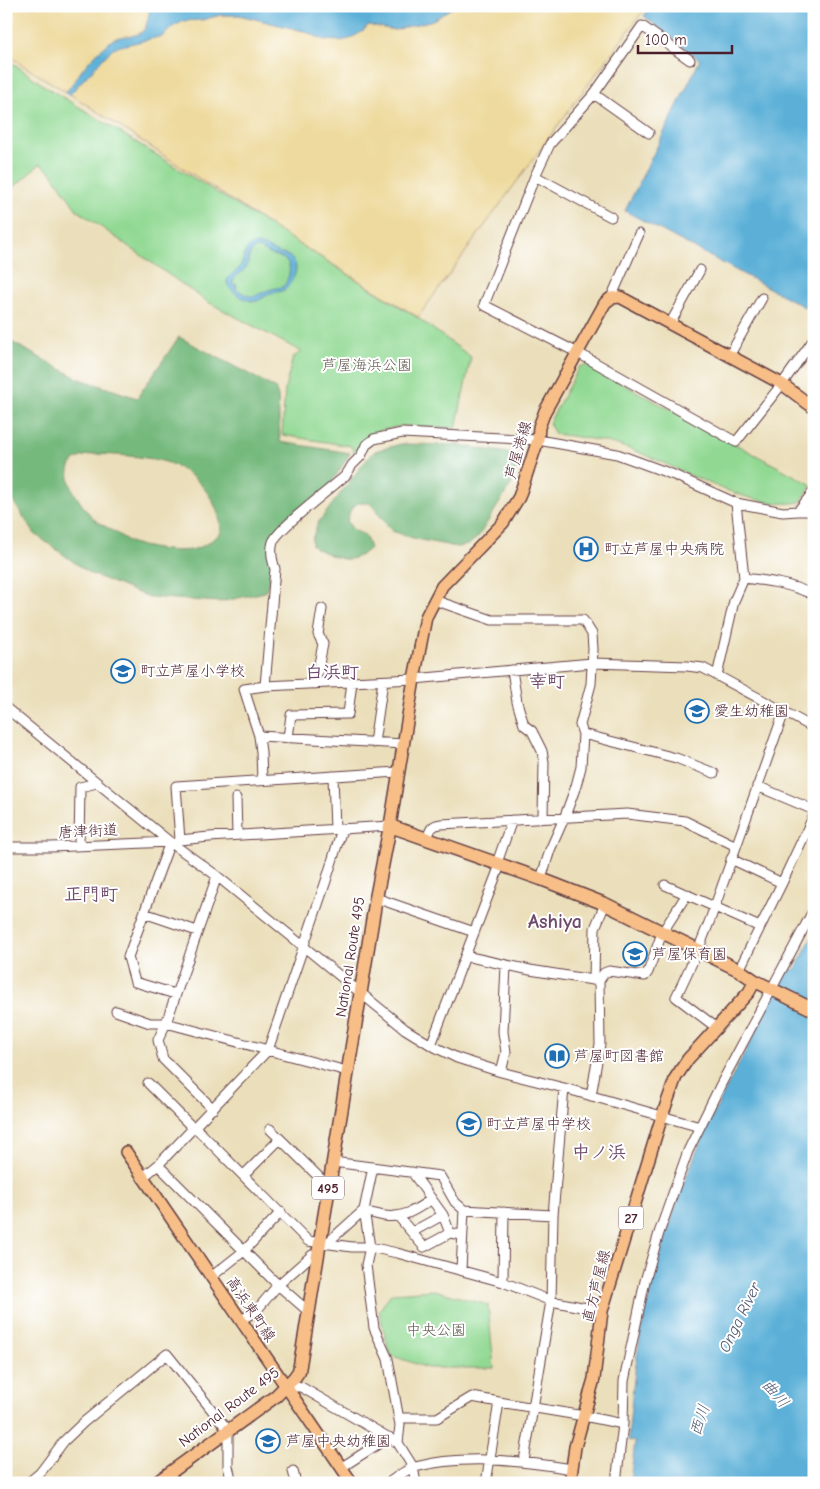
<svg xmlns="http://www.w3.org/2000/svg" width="820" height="1489" viewBox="0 0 820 1489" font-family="'Comic Neue','Klee One',sans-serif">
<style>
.green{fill:#91d993;stroke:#6e7c5f}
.forest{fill:#74b97d;stroke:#5f6c54;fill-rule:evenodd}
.sand{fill:#eeda9e;stroke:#9c7c64}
.water{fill:#5cb0d8;stroke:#536882;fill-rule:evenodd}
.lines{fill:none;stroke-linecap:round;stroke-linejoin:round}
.minor-casing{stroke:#623c41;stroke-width:11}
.major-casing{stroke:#623c41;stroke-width:14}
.highway-casing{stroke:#623c41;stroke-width:15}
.minor{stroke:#fff;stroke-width:9}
.major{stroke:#f7be88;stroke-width:11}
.highway{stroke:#f7be88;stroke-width:12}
.labels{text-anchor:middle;stroke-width:4;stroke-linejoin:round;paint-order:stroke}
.shield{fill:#fff;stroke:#80626b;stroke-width:1}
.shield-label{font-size:14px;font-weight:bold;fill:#4a1f2b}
.park-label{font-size:15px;fill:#5f574a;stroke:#fff}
.street-label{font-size:15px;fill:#4a1f2b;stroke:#fff}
.poi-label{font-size:15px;fill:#4a1f2b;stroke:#fff;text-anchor:start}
.water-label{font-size:16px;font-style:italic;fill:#515970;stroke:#fff}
.quarter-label{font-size:18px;font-weight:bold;fill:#6e4b6b;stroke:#fff}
.district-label{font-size:20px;font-weight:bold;fill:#6e4b6b;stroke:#fff}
</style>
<rect width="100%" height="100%" fill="#fff"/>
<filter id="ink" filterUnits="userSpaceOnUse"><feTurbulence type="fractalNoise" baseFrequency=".02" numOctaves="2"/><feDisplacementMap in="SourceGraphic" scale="10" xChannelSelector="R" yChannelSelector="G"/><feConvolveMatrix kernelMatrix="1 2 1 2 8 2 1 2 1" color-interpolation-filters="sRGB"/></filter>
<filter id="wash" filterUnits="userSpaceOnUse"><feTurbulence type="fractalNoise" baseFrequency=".0096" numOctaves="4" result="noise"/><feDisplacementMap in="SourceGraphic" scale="20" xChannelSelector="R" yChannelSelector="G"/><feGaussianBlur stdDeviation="1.12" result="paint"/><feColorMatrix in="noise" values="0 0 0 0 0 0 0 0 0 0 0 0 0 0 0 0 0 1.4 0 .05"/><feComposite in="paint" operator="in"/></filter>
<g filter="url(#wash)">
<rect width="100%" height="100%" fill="#ebdfbb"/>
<!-- green -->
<path class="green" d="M6 58 46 87 94 116 418 318 471 357 456 428 401 426 379 431 377 434 361 444 356 456 351 446 282 435 285 389 293 357 302 352 206 301 77 210 51 172 40 164 6 194Z
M587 365 812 485 800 502C750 512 675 464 627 448 604 440 579 437 555 434L549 423 578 369 579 367Z
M434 1290 488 1305 494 1368H428L390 1355 379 1311 390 1295 393 1293Z"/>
<!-- forest -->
<path class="forest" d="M179 337 275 388 278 397 280 442 350 453 329 487 274 532 270 542 273 572 265 592 220 602 148 597 89 573 35 534 6 491V339L77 378 137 398ZM97 454C118 455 141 456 162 461 194 469 221 500 221 533 214 539 203 547 195 549 180 554 144 548 130 542 123 538 117 533 110 529 105 526 98 523 94 519 73 497 48 457 97 454Z
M401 444 457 445 514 454 519 459 512 483 478 537 468 545 457 547 416 539 392 531 370 503H357L350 511 347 521 353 530 365 535 370 548C350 567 337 558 315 548L312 545V539L318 523 363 464 375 451Z"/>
<!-- sand -->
<path class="sand" d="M6 6H164L201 20 221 15H239L304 31 325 40 363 31 368 25 395 30 455 6H647L572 106 418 317 277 230 78 99 22 65 6 52Z"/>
<!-- water -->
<path class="water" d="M150 6H455L433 20 395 30 368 25 363 31 350 39 340 41 325 40 304 31 239 15H221L201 20 184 21 174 26 163 36 113 48 69 95 66 92C72 85 76 78 82 70 89 60 102 48 112 40 122 34 135 38 142 32 148 26 149 14 150 6Z
M651 6H814V312L625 211 700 60 644 16Z
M257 244C264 245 269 249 276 252 280 254 287 254 290 257 302 267 293 280 286 289 281 292 276 292 271 293 266 295 262 299 257 301 249 303 226 291 227 281 228 275 237 272 240 267 247 256 241 247 257 244ZM256 248C262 248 265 252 270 254 274 256 278 256 282 258 294 263 289 278 284 286 280 288 276 288 272 289 253 294 257 303 235 288L237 287 236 284 233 285C232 276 240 275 245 269 250 261 247 253 256 248Z
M814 933V1483H630L635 1442 628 1440C631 1406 634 1372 640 1338 648 1299 659 1259 671 1221 694 1145 734 1074 770 1004L766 995 778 987 788 968 795 970Z"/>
</g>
<g filter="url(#ink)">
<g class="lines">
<!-- minor casing -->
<g class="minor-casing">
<path id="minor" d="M690 60 642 26 594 94 550 144 535 176 484 305 578 353 736 442 782 384 814 339
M594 94 649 133
M535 176 611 217
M611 298 639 234
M670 324 700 270
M729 356 762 298
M798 511H814
M744 578C769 581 791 584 814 595
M434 600 492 620H583L592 634 593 649 591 684 580 725 583 734 581 767 576 786 565 816 550 850 541 879
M512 670 517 702 524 725 532 731 542 751 544 762 543 818
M717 676 734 601 744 578 736 503
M315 684 323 644 318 634 322 609
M265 686 275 569C272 560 270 551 273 542 277 529 333 487 346 475L352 465 361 456 366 445 374 439 402 433 538 440 617 454 674 475 736 503 783 512 798 511 814 491
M6 708 170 842 217 876 405 1029 431 1045 457 1058 501 1072 564 1088 700 1127
M583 734 676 758 714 773
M259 736 404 744
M288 738 291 715 348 714 352 682
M374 743 383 681
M333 776 335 829
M262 780 261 752 259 736 244 689 265 686 414 679 592 663 687 666 703 668 814 728
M757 786 814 810
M236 798 237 835
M427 839C430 830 431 825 441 824L627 814 685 821 736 846
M180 840 176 786 398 772
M170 842 128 957 135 982 175 994
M176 843 180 840 209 837 390 826
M79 845 80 787 97 783
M6 847H51L170 842
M731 859 782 883
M665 885 760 927
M376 898 474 932
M144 913 197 931
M465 956 530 970 599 981 600 1044 591 1096
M739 970 782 883 814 815
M594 980 595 928 605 904
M599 981 604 973 609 971 645 976 648 972 662 933 687 894
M116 1011 150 1023H166L347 1071
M717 1028 676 997 698 950 710 920 784 712
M431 1045 500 865 498 860 512 820
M501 1072 506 1052 503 1032 506 965
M148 1083 194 1129
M213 1109 163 1059 158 1040 166 1023 217 876
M195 1127 308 1241 352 1247H370L397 1253 503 1282 551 1301 602 1311
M270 1129 329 1187
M333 1162 440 1176 455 1202 464 1210 553 1215
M158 1165 278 1285 308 1311
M373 1167 364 1210 370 1247 366 1265 374 1328 388 1359 400 1425 398 1443
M412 1172 443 1215 450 1233 462 1235
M244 1175 280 1139
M142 1178 158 1165 268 1050 326 881 342 829
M365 1213C372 1212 377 1215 384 1216 403 1219 417 1209 432 1199
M398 1216 424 1247 450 1233
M412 1232 443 1215
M326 1244 364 1210
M461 1270 464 1210
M211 1277 244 1251 281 1212
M503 1282 504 1212
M241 1320 256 1311 278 1285 312 1255 317 1256
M285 1387H301L398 1443 413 1467 416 1483
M399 1418H437L472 1397 499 1402
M524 1461 551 1301 553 1215 564 1088
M342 1467 389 1437
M293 1471 296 1483
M28 1483 40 1473 64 1441 84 1422 167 1354 228 1430V1466L232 1483
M388 1483C396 1478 406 1469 415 1467 464 1454 522 1461 572 1469
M486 1483 499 1402 584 1416 623 1424
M616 1483 623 1424 624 1381 645 1281 659 1233 688 1151 721 1084 814 909"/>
</g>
<!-- major casing -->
<g class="major-casing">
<path id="major" d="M390 826 414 679 426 617 442 586 503 523 519 497 538 440 539 427 545 411 605 303 611 298 620 297 782 384 814 408
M126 1152 352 1483
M570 1483 575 1447 594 1379 602 1311 662 1116 676 1077 688 1059 749 992 755 981"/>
</g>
<!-- highway casing -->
<g class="highway-casing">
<path id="highway" d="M156 1483 276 1396 294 1378 299 1371 376 898 390 826 541 879 605 904 739 970 755 981 814 1010"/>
</g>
<!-- minor -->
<use href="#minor" class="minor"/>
<!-- major -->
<use href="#major" class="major"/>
<!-- highway -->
<use href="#highway" class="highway"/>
</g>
</g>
<!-- icons -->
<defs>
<g id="hospital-ring" transform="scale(1.25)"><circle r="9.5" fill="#fff" stroke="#1f6fb2" stroke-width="1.5"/><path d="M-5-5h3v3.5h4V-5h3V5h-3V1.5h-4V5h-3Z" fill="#1f6fb2"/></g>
<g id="school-ring" transform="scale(1.25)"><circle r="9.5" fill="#fff" stroke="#1f6fb2" stroke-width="1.5"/><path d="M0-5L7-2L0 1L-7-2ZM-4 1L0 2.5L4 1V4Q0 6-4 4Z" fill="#1f6fb2"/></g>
<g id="library-ring" transform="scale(1.25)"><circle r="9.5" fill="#fff" stroke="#1f6fb2" stroke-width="1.5"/><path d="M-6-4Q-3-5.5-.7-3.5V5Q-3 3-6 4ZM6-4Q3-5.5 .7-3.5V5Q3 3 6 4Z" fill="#1f6fb2"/></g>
</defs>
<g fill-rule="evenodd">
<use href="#hospital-ring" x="586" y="549"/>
<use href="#school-ring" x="123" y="671"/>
<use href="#school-ring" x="697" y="711"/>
<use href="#school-ring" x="635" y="954"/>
<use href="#library-ring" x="557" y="1056"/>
<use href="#school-ring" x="469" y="1124"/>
<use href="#school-ring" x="268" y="1441"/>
</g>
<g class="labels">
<!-- shield labels -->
<g class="shield">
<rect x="312" y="1176.5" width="32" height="23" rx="4"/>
<rect x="618.5" y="1206.5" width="25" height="23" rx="4"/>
</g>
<g class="shield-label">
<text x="328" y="1193">495</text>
<text x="631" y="1223">27</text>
</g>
<!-- park labels -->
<g class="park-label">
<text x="367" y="370">芦屋海浜公園</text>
<text x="436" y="1335">中央公園</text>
</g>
<!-- street labels -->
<g class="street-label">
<text transform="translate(518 450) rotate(-74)" y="5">芦屋港線</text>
<text transform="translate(88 831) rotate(-3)" y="5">唐津街道</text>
<text transform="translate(350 957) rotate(-81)" y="5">National Route 495</text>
<text transform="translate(596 1286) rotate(-76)" y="5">直方芦屋線</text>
<text transform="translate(251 1309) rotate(56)" y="5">高浜東町線</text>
<text transform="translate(229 1407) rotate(-37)" y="5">National Route 495</text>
</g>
<!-- poi labels -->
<g class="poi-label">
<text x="604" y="554">町立芦屋中央病院</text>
<text x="140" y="676">町立芦屋小学校</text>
<text x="714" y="716">愛生幼稚園</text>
<text x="652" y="959">芦屋保育園</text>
<text x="574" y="1061">芦屋町図書館</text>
<text x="486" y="1129">町立芦屋中学校</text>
<text x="286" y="1446">芦屋中央幼稚園</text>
</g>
<!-- water labels -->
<g class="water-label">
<text transform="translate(739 1317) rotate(-64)" y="6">Onga River</text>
<text transform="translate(776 1393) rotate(49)" y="6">曲川</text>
<text transform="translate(699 1420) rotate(-72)" y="6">西川</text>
</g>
<!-- quarter labels -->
<g class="quarter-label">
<text x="332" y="678">白浜町</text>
<text x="547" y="687">幸町</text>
<text x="91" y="900">正門町</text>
<text x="599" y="1158">中ノ浜</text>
</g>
<!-- district labels -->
<g class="district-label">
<text x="555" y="928">Ashiya</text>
</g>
</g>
<!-- margin -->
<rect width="820" height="1489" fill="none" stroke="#fff" stroke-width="25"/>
<!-- scale -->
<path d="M638 45v8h94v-8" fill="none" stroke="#4a1f2b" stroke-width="2.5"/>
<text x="645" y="45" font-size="15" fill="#4a1f2b" stroke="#ffffff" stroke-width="4" paint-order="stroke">100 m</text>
</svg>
